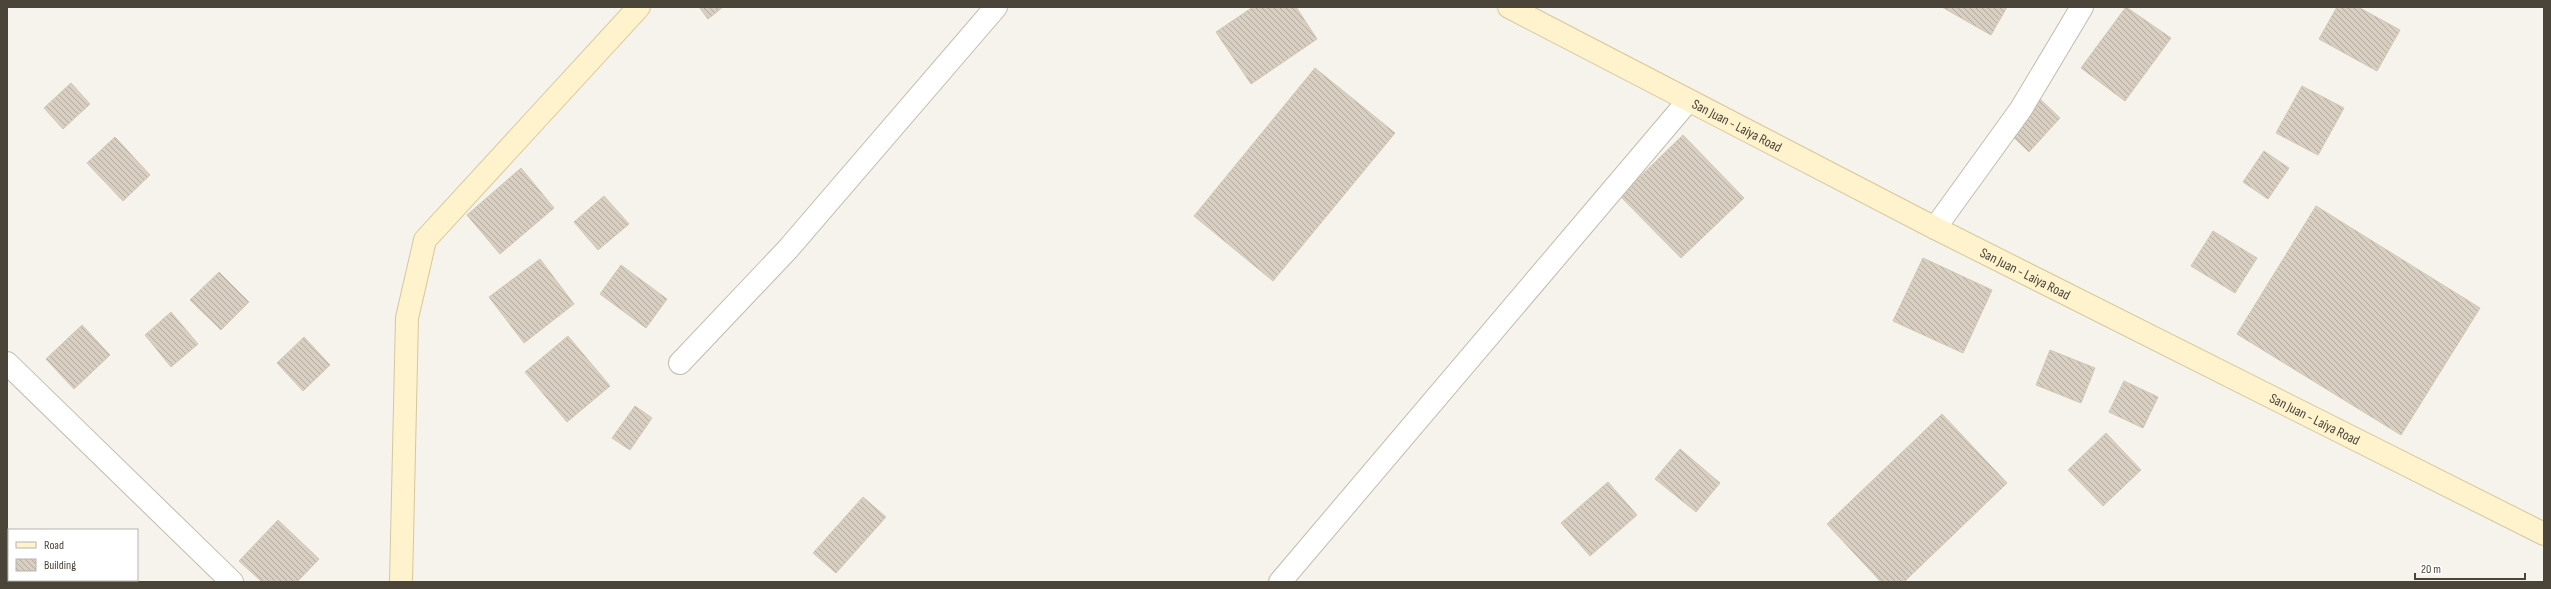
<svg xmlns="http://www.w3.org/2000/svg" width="2551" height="589" viewBox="0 0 2551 589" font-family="'Sofia Sans Condensed',sans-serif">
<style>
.building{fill:url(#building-back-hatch);stroke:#d3c7b4}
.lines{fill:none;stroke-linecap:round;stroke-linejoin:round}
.lane-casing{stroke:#c2bbae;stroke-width:24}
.street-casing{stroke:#c2bbae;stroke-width:24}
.secondary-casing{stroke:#d6c79b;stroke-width:24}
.lane{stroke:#fff;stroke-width:22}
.street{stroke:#fff;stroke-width:22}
.secondary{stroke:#fff3cd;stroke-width:22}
.labels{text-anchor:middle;stroke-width:3;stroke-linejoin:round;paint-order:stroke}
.street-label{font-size:14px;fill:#4b4439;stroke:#fff}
</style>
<defs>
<pattern id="building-back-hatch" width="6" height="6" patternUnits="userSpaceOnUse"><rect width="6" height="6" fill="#d8cfc1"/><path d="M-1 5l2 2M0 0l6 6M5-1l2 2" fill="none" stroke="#b1aa9e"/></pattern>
</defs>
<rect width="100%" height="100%" fill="#f6f3ec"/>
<!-- building -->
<path class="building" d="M699 7H723L708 19Z
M1253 7H1296L1317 39 1251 84 1216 32Z
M1942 7H2007L1991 35Z
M2126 7 2171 38 2125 101 2081 68Z
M2337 7H2358L2400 30 2377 71 2319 39Z
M1315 68 1395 133 1273 281 1194 216Z
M71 83 90 104 63 129 44 108Z
M2302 86 2344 108 2318 155 2276 133Z
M2038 97 2060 118 2029 152 2007 131Z
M1683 135 1744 198 1681 258 1620 196Z
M115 137 150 175 123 201 87 163Z
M2264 151 2289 168 2268 199 2243 182Z
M521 168 554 208 500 254 467 215Z
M604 196 629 224 598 250 574 222Z
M2316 206 2480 308 2401 435 2237 334Z
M2213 231 2257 258 2235 293 2191 266Z
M1923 258 1992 290 1963 353 1893 321Z
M540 259 574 304 524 343 489 297Z
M621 265 667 299 646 328 600 294Z
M219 272 249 302 221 330 190 300Z
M171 312 198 344 171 367 145 335Z
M82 325 110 355 74 389 46 359Z
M568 336 610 386 567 422 525 372Z
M304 337 330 365 303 391 277 363Z
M2050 350 2095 368 2081 403 2036 385Z
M2124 381 2158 397 2143 428 2109 412Z
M635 406 652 418 630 450 612 438Z
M1942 414 2007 483 1904 582H1881L1827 524Z
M2106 433 2141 470 2103 506 2068 470Z
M1680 449 1720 483 1696 512 1655 479Z
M1608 482 1637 515 1590 556 1561 523Z
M863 497 886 517 836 573 813 553Z
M278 520 319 559 297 582H262L239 561Z"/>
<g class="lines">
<!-- lane casing -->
<g class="lane-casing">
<path id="lane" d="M1935 228 2021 109 2082 7"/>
</g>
<!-- street casing -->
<g class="street-casing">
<path id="street" d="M7 363 232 582
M680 363 788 249 996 7
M1280 582 1688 101"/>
</g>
<!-- secondary casing -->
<g class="secondary-casing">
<g id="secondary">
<path id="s1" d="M1509 7 1935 228 2544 534"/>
<path d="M401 582 407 318 425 240 639 7"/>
</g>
</g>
<!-- lane -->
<use href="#lane" class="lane"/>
<!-- street -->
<use href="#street" class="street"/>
<!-- secondary -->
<use href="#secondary" class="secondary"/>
</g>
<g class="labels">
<!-- street labels -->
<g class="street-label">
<text dy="5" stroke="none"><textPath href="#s1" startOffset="257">San Juan - Laiya Road</textPath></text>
<text dy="5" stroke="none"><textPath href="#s1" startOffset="581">San Juan - Laiya Road</textPath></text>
<text dy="5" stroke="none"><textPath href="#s1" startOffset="905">San Juan - Laiya Road</textPath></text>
</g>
</g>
<!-- border -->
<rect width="2551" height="589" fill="none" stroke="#4b4439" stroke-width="16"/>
<!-- legend -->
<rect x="8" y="529" width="130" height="52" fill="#ffffff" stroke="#b7b4b0"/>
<rect x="16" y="542" width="20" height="6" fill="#fff3cd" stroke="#b7b4b0"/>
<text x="44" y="549" font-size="12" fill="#4b4439">Road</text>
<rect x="16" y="559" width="20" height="12" fill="url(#building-back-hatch)" stroke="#b7b4b0"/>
<text x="44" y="569" font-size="12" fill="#4b4439">Building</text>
<!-- scale -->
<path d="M2415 573v6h110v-6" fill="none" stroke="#4b4439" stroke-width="2"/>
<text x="2421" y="573" font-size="12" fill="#4b4439" stroke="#ffffff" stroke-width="3" paint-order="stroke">20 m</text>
</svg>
